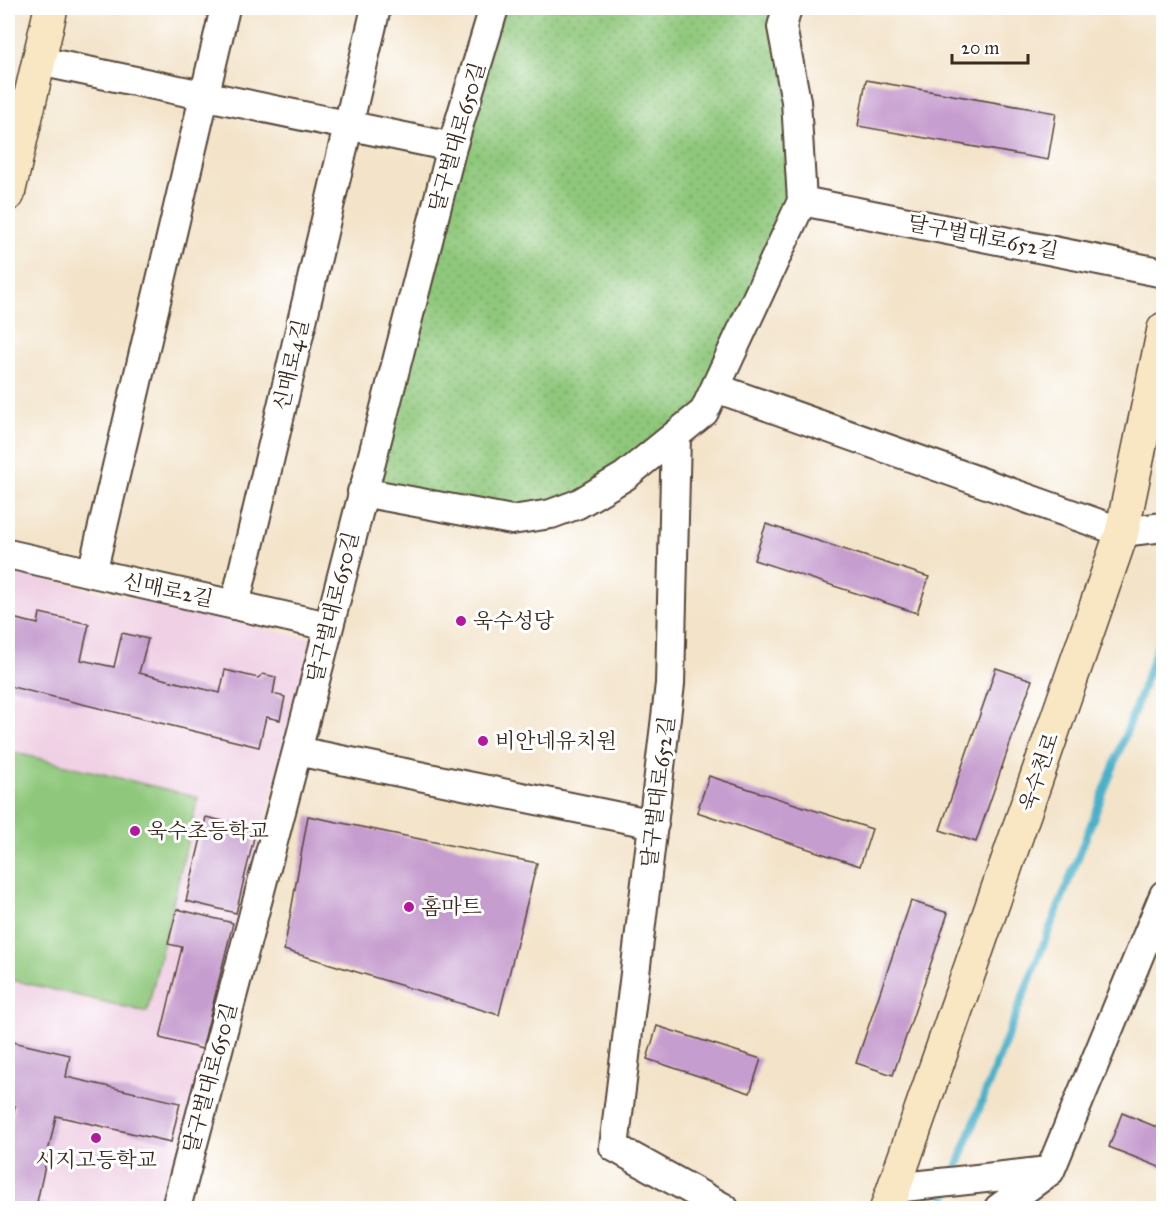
<svg xmlns="http://www.w3.org/2000/svg" width="1171" height="1216" viewBox="0 0 1171 1216" font-family="'IM FELL Great Primer','Noto Serif KR',serif">
<style>
.built{fill:#f0d0e4}
.grass{fill:#8fc87c;stroke:#65794d;stroke-width:1.5}
.park{fill:url(#park-dots);stroke:#65794d;stroke-width:1.5}
.lines{fill:none;stroke-linecap:round;stroke-linejoin:round}
.stream{stroke:#4ab1c9;stroke-width:8}
.building{fill:#c69dcf}
.street-casing{stroke:#574638;stroke-width:32}
.secondary-casing{stroke:#574638;stroke-width:36}
.street{stroke:#fff;stroke-width:28}
.secondary{stroke:#f9e7c3;stroke-width:33}
.poi-dot{fill:#b5179e;stroke:#fff;stroke-width:2}
.labels{text-anchor:middle;stroke-width:6;stroke-linejoin:round;paint-order:stroke}
.street-label{font-size:21px;fill:#3b2a1e;stroke:#fff}
.poi-label{font-size:21px;fill:#3b2a1e;stroke:#fff;text-anchor:start}
</style>
<defs>
<pattern id="park-dots" width="8" height="8" patternUnits="userSpaceOnUse" patternTransform="scale(1.5)"><rect width="8" height="8" fill="#8fc87c"/><path d="M2 2h.1M6 6h.1" fill="none" stroke="#76a365" stroke-width="1.8" stroke-linecap="round"/></pattern>
</defs>
<rect width="100%" height="100%" fill="#fff"/>
<filter id="ink" filterUnits="userSpaceOnUse"><feTurbulence type="fractalNoise" baseFrequency=".0167" numOctaves="2"/><feDisplacementMap in="SourceGraphic" scale="12" xChannelSelector="R" yChannelSelector="G"/><feConvolveMatrix kernelMatrix="1 2 1 2 8 2 1 2 1" color-interpolation-filters="sRGB"/></filter>
<filter id="wash" filterUnits="userSpaceOnUse"><feTurbulence type="fractalNoise" baseFrequency=".008" numOctaves="4" result="noise"/><feDisplacementMap in="SourceGraphic" scale="24" xChannelSelector="R" yChannelSelector="G"/><feGaussianBlur stdDeviation="1.35" result="paint"/><feColorMatrix in="noise" values="0 0 0 0 0 0 0 0 0 0 0 0 0 0 0 0 0 1.4 0 .05"/><feComposite in="paint" operator="in"/></filter>
<g filter="url(#wash)">
<rect width="100%" height="100%" fill="#f3e3c9"/>
<!-- built -->
<path class="built" d="M8 570 311 639 167 1208H8Z"/>
<!-- grass -->
<path class="grass" d="M8 751 198 797 147 1012 8 979Z"/>
<!-- park -->
<path class="park" d="M498 8H776L802 201 704 412 551 514 362 492Z"/>
<g class="lines">
<!-- stream -->
<path class="stream" d="M954 1176C1021 993 1100 813 1164 628
M942 1208 950 1187"/>
</g>
<g id="blocks">
<!-- building -->
<path class="building" d="M866 80 1056 113 1048 160 858 126Z
M766 524 929 577 917 613 754 560Z
M40 613 89 624 81 660 114 667 122 633 148 639 139 673 220 693 225 670 258 678 263 674 276 677 273 694 285 697 280 720 266 717 259 747 8 686V617L38 624Z
M996 668 1032 680 976 842 940 830Z
M709 776 872 829 860 866 697 812Z
M308 816 537 863 499 1015 284 950Z
M206 817 256 829 236 913 186 901Z
M911 901 948 913 893 1075 856 1063Z
M177 909 233 923 202 1049 160 1038 182 947 168 944Z
M657 1026 761 1059 750 1093 647 1059Z
M8 1041 70 1055 66 1077 180 1103 171 1142 56 1116 37 1202 60 1208H8V1136L15 1106 8 1104Z
M1122 1113 1164 1130V1169L1109 1147Z"/>
</g>
</g>
<g filter="url(#ink)">
<use href="#blocks" fill-opacity="0" stroke="#574638" stroke-width="1.5"/>
<g class="lines">
<!-- street casing -->
<g class="street-casing">
<path id="street" d="M39 61 452 147
M802 201 1164 273
M716 388 1122 532 1164 527
M676 435 670 684 614 1147 724 1208
M362 492 512 520 551 514 578 504 625 476 704 412 802 201 796 101 782 27 787 8
M8 554 328 626
M92 573 225 8
M235 605 376 8
M297 751 654 824
M895 1188 1048 1171
M176 1208 297 751 452 147 494 8
M999 1208 1050 1171 1164 895"/>
</g>
<!-- secondary casing -->
<g class="secondary-casing">
<path id="secondary" d="M8 194 51 8
M887 1208 1122 532 1164 329"/>
</g>
<!-- street -->
<use href="#street" class="street"/>
<!-- secondary -->
<use href="#secondary" class="secondary"/>
</g>
</g>
<!-- markers -->
<g class="poi-dot">
<circle cx="461" cy="621" r="6"/>
<circle cx="483" cy="741" r="6"/>
<circle cx="135" cy="831" r="6"/>
<circle cx="409" cy="907" r="6"/>
<circle cx="96" cy="1138" r="6"/>
</g>
<g class="labels">
<!-- street labels -->
<g class="street-label">
<text transform="translate(457 137) rotate(-74)" y="7">달구벌대로650길</text>
<text transform="translate(983 237) rotate(11)" y="7">달구벌대로652길</text>
<text transform="translate(291 365) rotate(-77)" y="7">신매로4길</text>
<text transform="translate(168 590) rotate(12)" y="7">신매로2길</text>
<text transform="translate(333 607) rotate(-76)" y="7">달구벌대로650길</text>
<text transform="translate(1039 772) rotate(-71)" y="7">욱수천로</text>
<text transform="translate(658 792) rotate(-83)" y="7">달구벌대로652길</text>
<text transform="translate(210 1078) rotate(-75)" y="7">달구벌대로650길</text>
</g>
<!-- poi labels -->
<g class="poi-label">
<text x="473" y="628">욱수성당</text>
<text x="495" y="748">비안네유치원</text>
<text x="147" y="838">욱수초등학교</text>
<text x="421" y="914">홈마트</text>
<text x="96" y="1167" text-anchor="middle">시지고등학교</text>
</g>
</g>
<!-- margin -->
<rect width="1171" height="1216" fill="none" stroke="#fff" stroke-width="30"/>
<!-- scale -->
<path d="M952 54v9h76v-9" fill="none" stroke="#3b2a1e" stroke-width="3"/>
<text x="961" y="54" font-size="18" fill="#3b2a1e" stroke="#ffffff" stroke-width="4.5" paint-order="stroke">20 m</text>
</svg>
